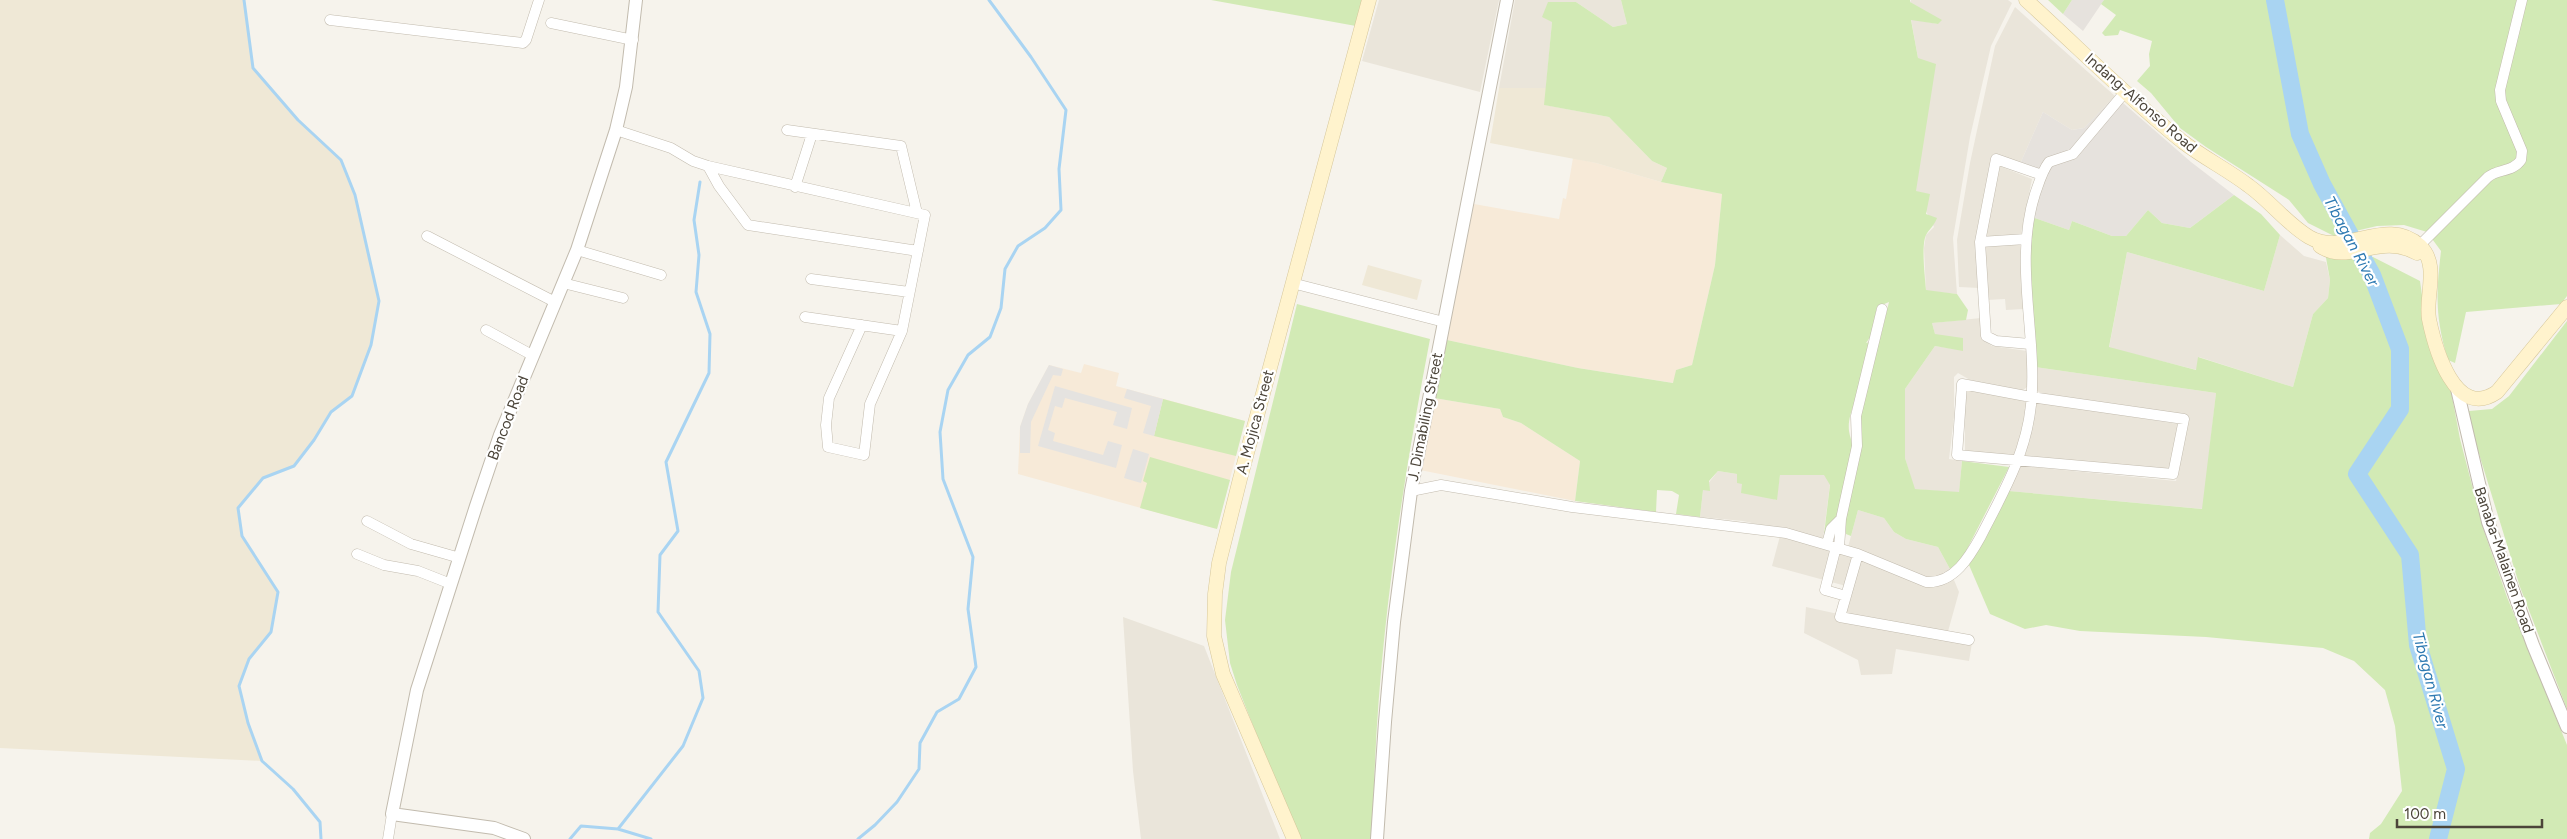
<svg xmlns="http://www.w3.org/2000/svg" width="2567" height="839" viewBox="0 0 2567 839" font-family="Figtree,sans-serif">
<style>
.residential{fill:#eae5da}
.commercial{fill:#f7ead8}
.industrial{fill:#e6e2dd}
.education{fill:#efe8d6}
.green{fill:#d2eab5;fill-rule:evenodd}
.parking{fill:#e5e3e0}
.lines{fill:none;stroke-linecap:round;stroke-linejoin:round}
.stream{stroke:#a9d4f2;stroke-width:3}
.river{stroke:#a9d4f2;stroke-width:18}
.minor-casing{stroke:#c2bbae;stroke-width:11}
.tertiary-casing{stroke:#c2bbae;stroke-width:14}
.secondary-casing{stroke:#d6c79b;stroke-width:15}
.minor{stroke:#fff;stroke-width:10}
.tertiary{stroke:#fff;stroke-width:12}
.secondary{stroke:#fff3cd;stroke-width:14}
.labels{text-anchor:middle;stroke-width:4.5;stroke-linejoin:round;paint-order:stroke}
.street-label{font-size:15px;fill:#4b4439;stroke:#fff}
.water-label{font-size:16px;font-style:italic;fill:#2e7ab2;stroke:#fff}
</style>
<rect width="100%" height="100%" fill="#f6f3ec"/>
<!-- residential -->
<path class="residential" d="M1379 0H1499L1480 92 1362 61Z
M1515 0H1621L1627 24 1613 27 1576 2 1552 22 1546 88H1499Z
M1911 0H2008L2012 3 1991 46 1970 137 1953 238 1957 294 1926 291 1924 248 1926 235 1934 227 1916 191 1918 58 1911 19 1938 24 1910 2Z
M2015 7 2115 96 2084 128 2072 130 2043 112 2020 164 1994 154 1978 240 1980 288 1959 287 1957 240 1970 163 1995 46Z
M1997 165 2032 179 2021 234 1996 238 1986 236Z
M2280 235 2304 256 2326 262 2330 280 2328 298 2313 314 2293 387 2199 357 2197 370 2109 348 2127 252 2264 291Z
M2020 243 2024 309 2006 310 2005 299 1987 300 1983 246Z
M1981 318 1984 340 1992 346 2027 351V387L2022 391 1970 380 1958 373 1954 377V417L1949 459 1962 461 1959 493 1914 489 1905 458V389L1935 346 1963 350 1935 334 1932 323Z
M2035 367 2216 393 2203 509 2009 491 2021 466 2176 481 2188 417 2044 396 2036 390Z
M1970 388 2021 399 2026 403 2024 427 2017 453 2010 457 1965 452V392Z
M2037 402 2178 424 2171 466 2167 470 2024 459Z
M1718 471 1737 474 1742 484 1776 500 1780 475H1825L1830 484 1823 539 1743 521 1700 517 1703 490Z
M1858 510 1884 518 1894 532 1906 539 1938 547 1950 569 1934 578H1926L1886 560 1848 547Z
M1780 536 1854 556 1846 586 1772 566Z
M1861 559 1938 585 1954 580 1959 592 1947 635 1845 613Z
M1806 607 1972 643 1969 661 1896 649 1892 674 1861 675 1858 660 1804 633Z
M1123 617 1204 646 1280 839H1141L1133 771Z"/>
<!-- commercial -->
<path class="commercial" d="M1573 158 1596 163 1661 182 1722 194 1715 265 1692 365 1676 370 1674 383 1578 368 1447 340 1474 204 1559 219 1563 198 1566 199Z
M1084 364 1119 373 1116 386 1245 421 1217 529 1018 474 1020 427 1028 404 1049 365 1081 373Z
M1434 398 1500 409 1503 417 1521 423 1580 461 1575 501 1420 470Z"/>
<!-- industrial -->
<path class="industrial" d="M2072 0H2104L2083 31 2063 14Z
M2115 96 2191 162 2234 195 2190 228 2162 223 2148 210 2126 236H2112L2072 221 2069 230 2032 217 2047 172 2020 164 2043 112 2072 130 2084 128Z"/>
<!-- education -->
<path class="education" d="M0 0H244L253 68 298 120 341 160 355 195 379 301 371 345 352 396 331 412 314 440 294 466 263 478 238 508 242 536 278 592 271 632 249 659 239 686 248 723 262 761 0 748Z
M1499 88H1546L1545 105 1609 117 1652 161 1667 168 1661 182 1596 163 1490 143Z
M1368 265 1422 280 1417 300 1362 285Z"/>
<!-- green -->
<path class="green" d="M1211 0H1362L1356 26Z
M1621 0H1910V2L1942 20 1938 24 1911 20 1918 58 1936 64 1916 191 1930 194 1926 214 1937 218C1934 226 1930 228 1926 235 1921 246 1925 277 1926 290L1957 294 1968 310 1966 320 1932 323 1935 334 1963 338V351L1935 346 1905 389V458L1915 489 1959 492 1962 461 2009 467 1962 559 1950 569 1938 547 1906 539 1894 532 1884 518 1858 510 1851 536 1846 534 1845 518 1857 428 1870 379C1859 391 1847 414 1849 431 1850 438 1853 442 1852 450 1849 480 1840 508 1830 536L1824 534 1830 485 1824 475H1780L1777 500 1741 493 1742 484 1737 483V474L1718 471 1709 481 1710 491 1703 490 1700 517 1676 514 1679 495 1672 491 1657 490 1656 512 1575 501 1580 461 1521 423 1503 417 1500 409 1434 398 1447 340 1578 368 1673 383 1676 370 1692 365 1715 265 1722 194 1661 182 1667 168 1652 161 1609 117 1544 105 1552 22 1542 17 1548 2H1576L1613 27 1627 24ZM1889 302 1880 339 1866 343 1871 336 1877 307Z
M2048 0H2072L2063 14Z
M2104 0H2567V296L2561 304 2466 312 2455 363 2448 360C2435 318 2436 294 2441 251L2427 232 2404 225 2377 226 2334 236 2308 223 2289 200 2206 147 2180 128 2151 93 2137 81 2150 66 2149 54 2152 41 2120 30 2118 35 2105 36 2102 33 2116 15 2101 4Z
M2234 195 2261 214 2280 235 2264 291 2127 252 2109 347 2196 370 2198 357 2293 387 2313 314 2328 298 2330 280 2325 252 2361 255 2365 261 2373 257 2420 281 2428 338 2451 391 2460 439 2484 531 2507 597 2567 745V839H2369L2370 833 2381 824 2402 791 2395 726 2385 690 2354 661 2323 648 2206 637 2080 631 2046 625 2025 629 1990 614 1969 565 2009 491 2202 509 2216 393 2035 367 2030 261 2032 217 2069 230 2072 221 2112 236H2126L2148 210 2162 223 2190 228Z
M1297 304 1430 339C1398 507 1374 668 1373 839H1298L1237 685 1230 663 1225 620 1231 572Z
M2567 321V709L2520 587 2472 431 2469 411 2492 409 2509 396Z
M1163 399 1245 421 1236 456 1154 436Z
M1150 457 1230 480 1217 529 1140 508 1147 483 1143 481Z"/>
<!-- parking -->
<path class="parking" d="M1049 365 1063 369 1061 376 1053 375 1031 422 1030 453H1020V427L1028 404Z
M1055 386 1132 408 1127 429 1113 425 1117 412 1065 398 1062 408 1055 406 1048 430 1055 433 1053 441 1103 455 1108 441 1122 445 1116 468 1038 446Z
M1127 389 1163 399 1154 436 1143 433 1151 406 1124 398Z
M1133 449 1149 454 1141 483 1124 478Z"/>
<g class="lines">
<!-- stream -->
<path class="stream" d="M244 0 253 68 298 120 341 160 355 195 379 301 371 345 352 396 331 412 314 440 294 466 263 478 238 508 242 536 278 592 271 632 249 659 239 686 248 723 262 761 293 789 320 822 321 839
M618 829 683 746 703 698 699 671 658 612 660 555 678 531 666 462 709 373 710 334 696 292 699 255 694 220 700 182
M570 839 581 826 618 829 651 839
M858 839 875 825 897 802 919 769 920 743 937 712 959 699 976 667 968 609 973 557 943 479 940 432 948 390 968 355 990 337 1001 308 1005 269 1018 246 1045 228 1061 210 1059 169 1066 110 1031 57 989 0"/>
<!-- river -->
<path class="river" d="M2275 0 2300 134 2322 184 2372 275 2400 349V409L2357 474 2410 555 2418 645 2456 769 2438 839"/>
<!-- minor casing -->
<g class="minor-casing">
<path id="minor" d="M330 20 523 43 526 40 539 0
M551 23 633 40
M616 130 671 148 693 161 708 166 925 215 902 331 870 404 864 455 828 447 826 425 829 398 862 325
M787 130 901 146 917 213
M708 166 719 186 748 225 918 251
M795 187 812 134
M427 236 555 302
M1980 242 2026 239
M2419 246 2488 177C2498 169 2513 172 2521 160L2522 151 2501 101 2500 90 2522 0
M577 250 661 275
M811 279 909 292
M563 283 623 298
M1292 283 1444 322
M805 317 902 331
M486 330 532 355
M2030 344 1996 341 1986 336 1980 242 1996 159 2042 175
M1962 384 2031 397 2184 419 2173 474 1957 455Z
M1411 491 1441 485 1572 507 1786 533 1858 554 1926 582C1954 584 1970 556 1981 536 2003 493 2026 454 2031 405 2038 335 2013 263 2035 194 2039 183 2042 171 2049 162L2073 154 2126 91
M367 521 411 544 460 558
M1827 544 1831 529 1841 519
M1836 547 1825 590 1846 596
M1839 548 1841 519 1857 446 1856 416 1882 309
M357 554 384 565 418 571 451 584
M1858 554 1840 617 1969 640
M388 839 392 814"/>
</g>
<!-- tertiary casing -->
<g class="tertiary-casing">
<path id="tertiary" d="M2457 389 2488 522 2533 645 2567 727
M524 839 494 828 392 814 417 690 476 506 500 435 577 250 616 130 626 87 636 0
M1377 839 1385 722 1394 622 1411 491 1507 0"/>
</g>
<!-- secondary casing -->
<g class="secondary-casing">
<path id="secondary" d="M2026 0C2078 47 2128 98 2183 142 2204 158 2228 170 2249 186 2270 201 2287 224 2309 237 2345 258 2386 215 2420 246 2440 265 2425 296 2429 319 2435 348 2455 421 2497 392L2567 307
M2320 246C2349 266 2379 232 2417 253
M1294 839 1223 674 1214 636 1215 594 1219 563 1240 479 1369 0"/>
</g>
<!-- minor -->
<use href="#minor" class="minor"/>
<!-- tertiary -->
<use href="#tertiary" class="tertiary"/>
<!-- secondary -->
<use href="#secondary" class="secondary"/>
</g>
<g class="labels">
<!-- street labels -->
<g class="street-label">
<text transform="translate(2141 103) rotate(41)" y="5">Indang-Alfonso Road</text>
<text transform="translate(1425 417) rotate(-79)" y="5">J. Dimabiling Street</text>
<text transform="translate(508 418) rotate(-69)" y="5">Bancod Road</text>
<text transform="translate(1255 422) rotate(-75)" y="5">A. Mojica Street</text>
<text transform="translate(2504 560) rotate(71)" y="5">Banaba-Malainen Road</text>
</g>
<!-- water labels -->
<g class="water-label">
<text transform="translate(2352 241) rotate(62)" y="6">Tibagan River</text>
<text transform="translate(2431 680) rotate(75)" y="6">Tibagan River</text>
</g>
</g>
<!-- scale -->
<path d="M2397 819v8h145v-8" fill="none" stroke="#4b4439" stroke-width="2.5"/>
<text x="2404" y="819" font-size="15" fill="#4b4439" stroke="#ffffff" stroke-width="4" paint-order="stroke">100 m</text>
</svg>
